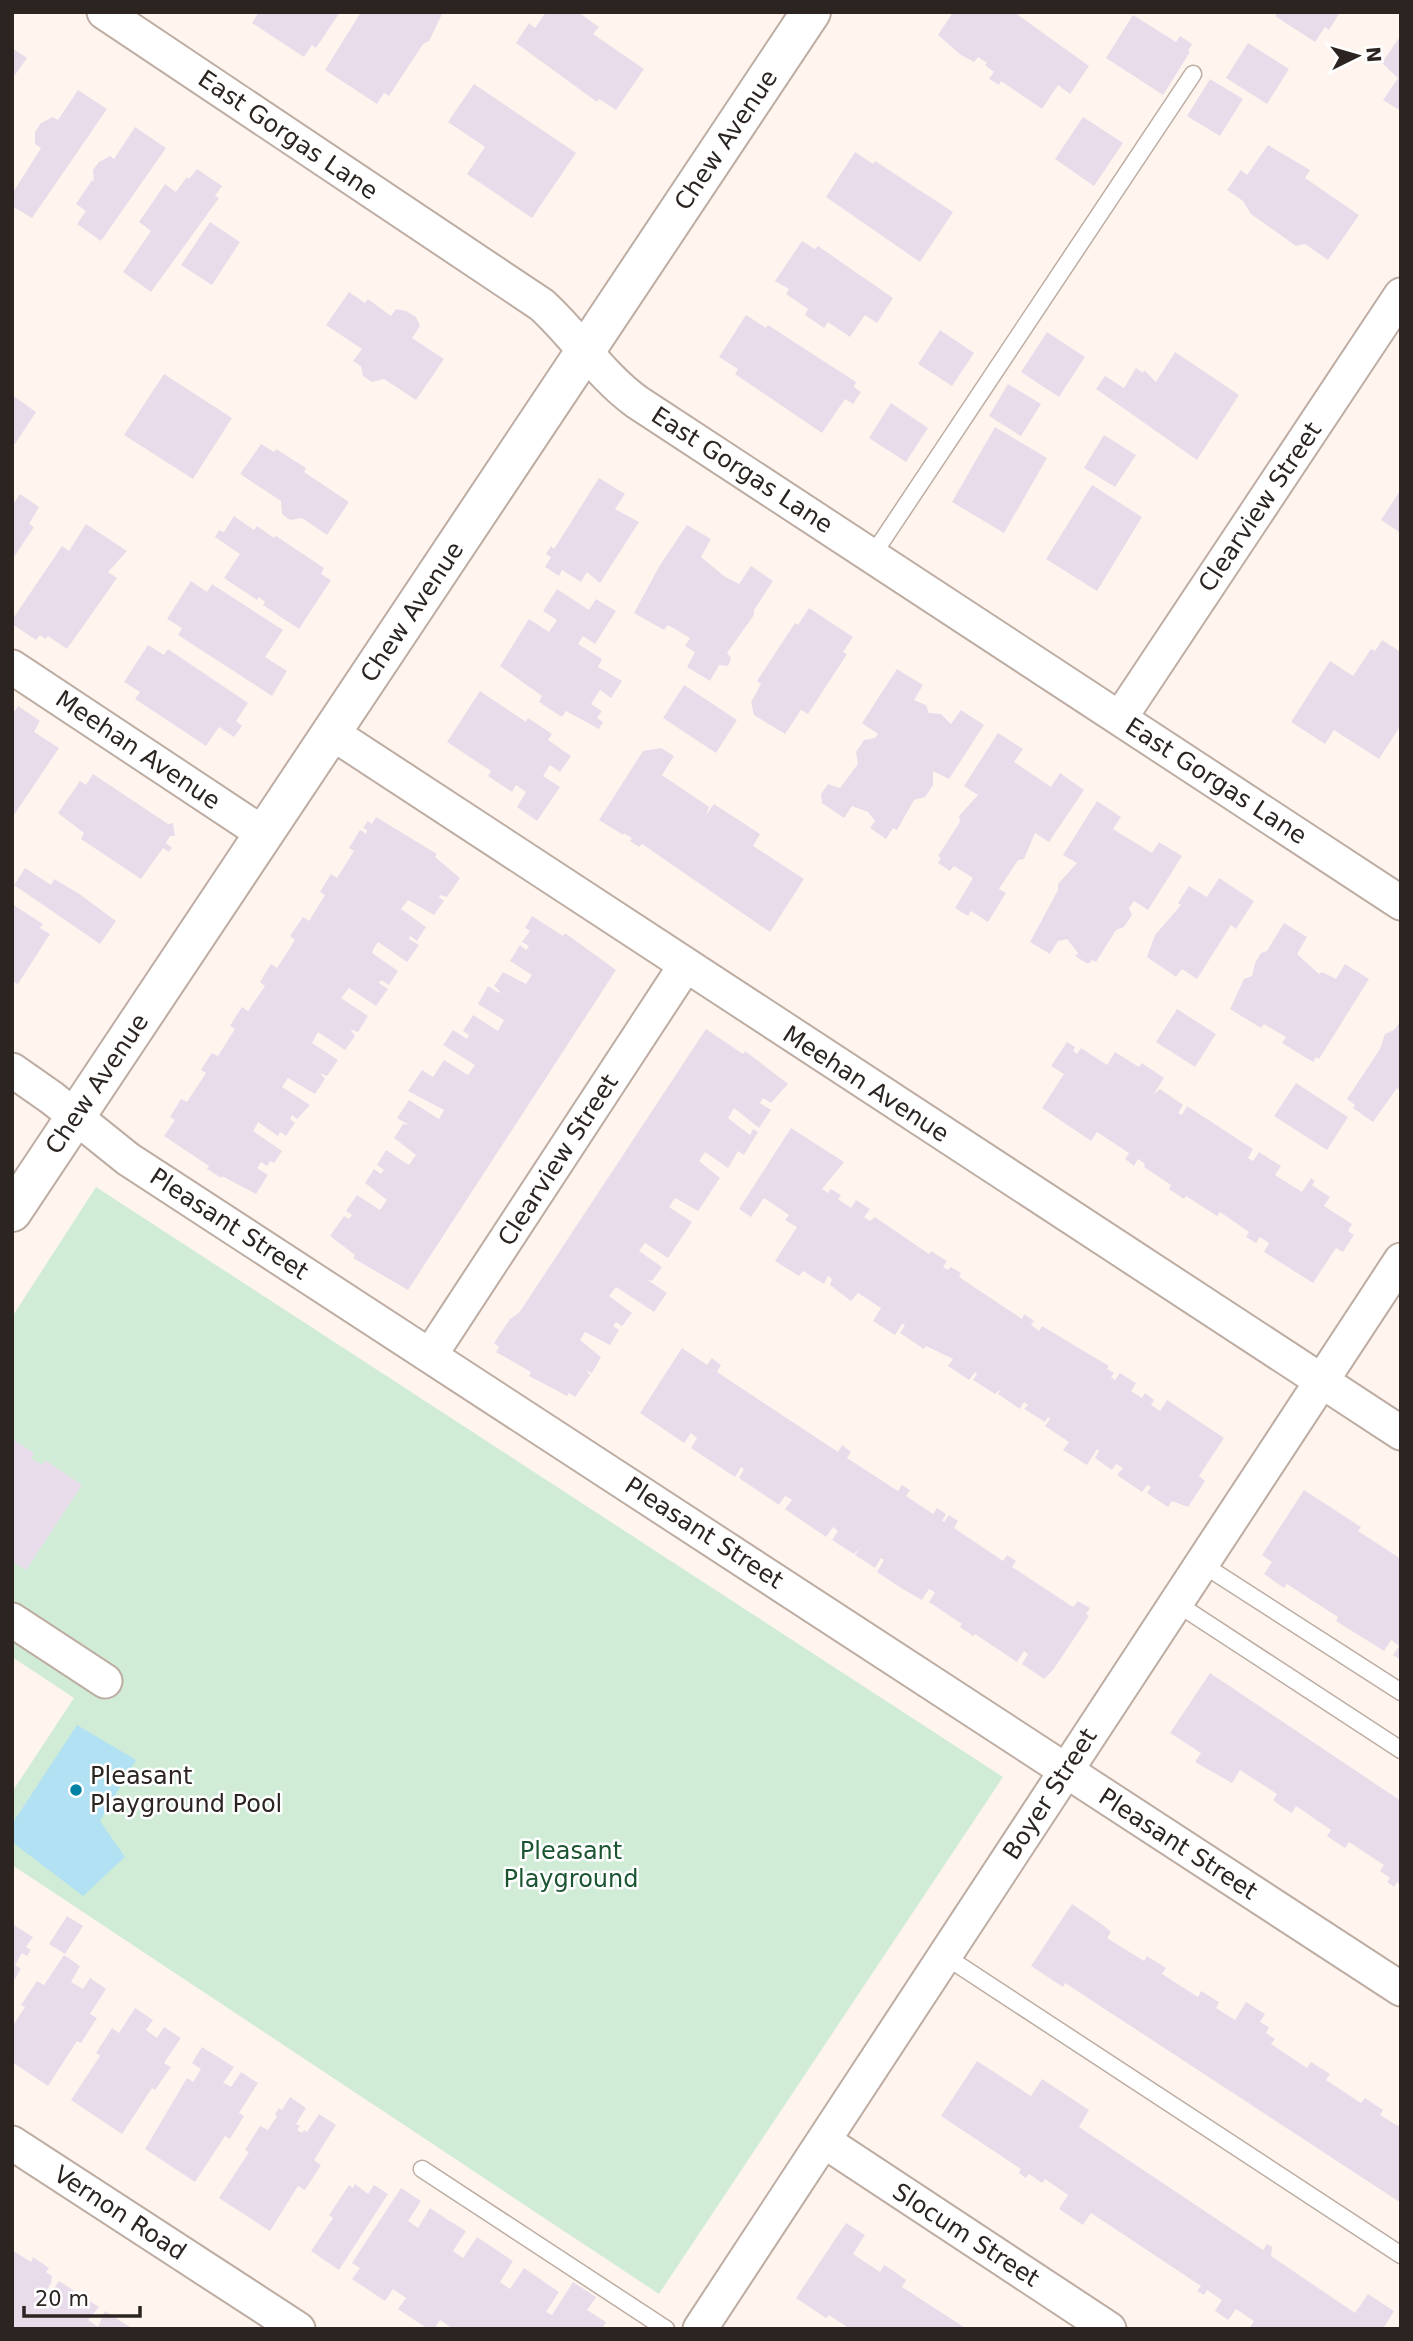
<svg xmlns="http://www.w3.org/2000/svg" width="1413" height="2341" viewBox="0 0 1413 2341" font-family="'DejaVu Sans',sans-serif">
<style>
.green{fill:#d0ecd7}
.water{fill:#b1e1f3}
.building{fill:#e8dceb}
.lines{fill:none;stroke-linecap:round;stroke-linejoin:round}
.lane-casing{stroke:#bdada3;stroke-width:19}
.street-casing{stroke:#bdada3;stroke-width:37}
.secondary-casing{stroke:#bdada3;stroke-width:42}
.lane{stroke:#fff;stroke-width:16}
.street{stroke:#fff;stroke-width:33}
.secondary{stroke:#fff;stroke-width:38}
.poi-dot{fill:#0081a5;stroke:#fff;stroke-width:2.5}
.labels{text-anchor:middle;stroke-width:5;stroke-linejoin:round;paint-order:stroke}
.street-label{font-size:24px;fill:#2b2420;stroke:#fff}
.poi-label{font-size:24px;fill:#2b2420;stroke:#fff;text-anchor:start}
.park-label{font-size:24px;fill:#1b5431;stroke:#fff}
</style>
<rect width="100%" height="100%" fill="#fff5ee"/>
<!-- green -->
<path class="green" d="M96 1187 1003 1777 659 2294 12 1865V1792L74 1698 12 1657V1317Z"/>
<!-- water -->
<path class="water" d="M77 1725 136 1760 100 1821 125 1857 83 1896 12 1842V1824Z"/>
<!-- building -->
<path class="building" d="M259 12H340L316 48 312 45 304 57 252 23Z
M361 12H443L429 41 423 44 389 96 384 93 377 104 325 70Z
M546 12H578L599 27 593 34 644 69 616 110 599 99 597 102 516 43 529 23 535 28Z
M953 12H1014L1089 66 1070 94 1058 85 1042 109 1001 81 999 85 989 79 994 72 985 65 987 63 978 57 974 62 961 55 938 35Z
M1278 12H1340L1329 30 1325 27 1315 42 1275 16Z
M1133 15 1176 42 1180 36 1192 44 1188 51 1190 52 1163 95 1106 58Z
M1401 35V111L1383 100 1398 78 1382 63Z
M1248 43 1289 69 1267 104 1226 78Z
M12 48 27 58 12 79Z
M1210 79 1243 99 1220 136 1187 116Z
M474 84 576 153 532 218 467 174 485 147 448 122Z
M78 90 107 109 32 218 12 206V194L41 148 35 144V132L41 123 53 117 58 120Z
M1083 117 1123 143 1094 186 1055 159Z
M135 127 166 148 101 241 77 224 86 211 76 204 92 180 94 182 93 170 99 162 110 156 114 159Z
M1268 145 1310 170 1305 178 1359 215 1328 260 1305 244 1296 246 1251 214 1243 201 1227 190 1241 170 1247 175Z
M855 152 873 164 875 161 953 212 920 262 826 197Z
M197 169 222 186 215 196 219 198 151 292 123 272 151 231 139 222 165 184 176 192 187 177 189 179Z
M210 222 240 242 212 285 181 265Z
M802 241 815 249 818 246 893 298 877 323 865 315 850 337 828 322 824 328 805 315 808 309 786 294 789 289 775 281Z
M349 292 365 303 368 299 391 316 396 309 406 311 416 317 420 326 412 338 444 359 416 400 384 379 372 382 363 376 361 366 353 361 362 349 326 325Z
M746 315 766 328 768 325 856 382 854 387 861 392 853 404 845 399 822 433 735 374 738 369 719 357Z
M940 330 974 353 952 386 918 364Z
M1047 332 1085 357 1059 397 1021 372Z
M1175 352 1239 395 1197 460 1096 389 1105 376 1124 388 1136 368 1143 373 1144 370 1156 382Z
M164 374 232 418 193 479 124 435Z
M1008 384 1041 404 1021 436 989 416Z
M12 395 36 412 15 444 12 442Z
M891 403 928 428 906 462 869 438Z
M995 427 1047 458 1004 533 952 502Z
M1104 435 1136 455 1115 487 1084 468Z
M261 444 274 452 276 449 306 468 304 472 349 502 327 535 302 518 290 520 282 514 281 501 240 474Z
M599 478 625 494 615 509 639 522 600 583 587 572 581 582 562 570 559 576 545 567 551 557 546 554 551 546 554 549Z
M1092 485 1142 517 1097 591 1046 559Z
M1401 489V533L1381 520Z
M20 494 39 507 29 524 34 527 12 560V506Z
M234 516 254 530 257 526 274 538 276 536 324 568 321 574 331 580 299 629 263 605 265 602 259 597 257 600 224 578 240 554 215 537 219 530 224 532Z
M86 524 127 551 108 572 117 578 67 649 48 636 45 639 40 635 36 640 12 624V620L62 546 69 551Z
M687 525 711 539 701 557 724 576 739 584 751 566 773 581 754 610V615L727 653 731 658 728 666 719 665 710 681 687 667 695 652 685 646 690 638 668 625 664 630 634 613 660 565Z
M191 581 207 592 212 584 283 630 265 657 287 671 272 696 178 635 182 628 167 619Z
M557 589 589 610 596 599 616 611 595 644 583 636 578 644 602 659 598 667 622 681 611 698 600 690 591 704 602 711 597 718 603 722 599 729 566 711 562 717 539 702 542 696 500 666 529 619 549 632 557 620 543 611Z
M809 608 853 637 843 652 847 654 808 714 801 710 785 734 754 715 751 702 761 684 757 681 795 623 798 625Z
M1382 640 1401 652V725L1379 759 1334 730 1325 744 1291 722 1330 661 1353 676 1371 649 1375 651Z
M148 645 164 655 168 649 248 703 236 721 242 726 234 737 219 727 206 746 135 699 140 692 124 682Z
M897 669 923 685 914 700 926 705 929 713 941 714 951 724 961 710 984 725 949 779 933 771V785L925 797 914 800 897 830 893 828 886 839 870 828 875 821 868 812 852 806 844 818 822 803 821 794 828 784 840 788 858 764 856 752 864 740 875 738 878 734 862 723Z
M684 685 737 720 716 753 663 718Z
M480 691 526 722 528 718 552 734 548 740 571 756 560 772 550 765 543 776 560 787 537 821 517 807 526 792 516 785 512 792 488 776 491 771 447 742Z
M18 706 40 721 34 732 59 748 12 818V709L15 711Z
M998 733 1023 749 1014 762 1051 787 1060 773 1084 790 1049 842 1035 833 1024 859 1018 860 999 889 1006 893 988 922 971 911 968 916 955 908 973 878 954 866 950 871 938 863 941 858 938 856 960 822 959 816 978 795 964 786Z
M661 748 674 756 662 775 709 807 706 815 714 804 760 834 753 846 804 879 770 932 642 844 639 847 630 841 632 838 624 833 623 835 599 820 643 751Z
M93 774 168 824 173 823 175 836H170L166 843 172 848 169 852 163 848 141 879 81 839 84 833 58 813 80 781 86 785Z
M1097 801 1121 817 1113 829 1152 853 1159 842 1182 856 1148 910 1134 901 1129 908 1132 915 1124 927 1116 930 1096 962 1092 960 1088 964 1075 956 1078 953 1067 939 1058 941 1050 954 1030 942 1058 890V884L1077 863 1063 855Z
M376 817 437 854 435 857 460 878 447 897 440 895 439 897 444 901 434 915 408 900 401 909 426 927 417 941 410 936 409 939 419 945 407 962 378 942 374 948 372 953 398 971 389 985 381 980 379 983 388 989 376 1006 349 988 341 998 368 1016 358 1032 350 1029 355 1036 345 1050 318 1032 312 1043 338 1060 327 1076 320 1073 325 1079 315 1094 288 1078 282 1087 310 1105 297 1119 292 1115 290 1119 295 1123 286 1136 280 1132 278 1136 258 1122 255 1128 253 1131 282 1151 274 1163 270 1161 267 1166 261 1162 257 1168 268 1175 256 1194 222 1176 221 1178 207 1169 209 1166 164 1136 175 1120 170 1117 181 1099 187 1102 206 1073 201 1070 205 1063 212 1053 218 1056 235 1029 230 1026 236 1016 242 1007 248 1011 265 986 260 982 271 964 277 968 295 940 290 936 303 917 309 921 325 895 320 892 331 874 337 878 354 851 349 848 360 830 366 834 367 830 363 828 368 821 372 824Z
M25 868 51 885 54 879 78 893 116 921 100 944 14 885Z
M1219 878 1254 901 1236 929 1231 925 1197 979 1182 969 1176 977 1147 957 1155 935 1181 905 1178 903 1189 886 1207 897Z
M12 904 43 924 40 928 50 934 18 984 12 981Z
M532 916 563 936 565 933 616 970 408 1290 353 1258 355 1255 330 1236 344 1216 349 1219 352 1215 346 1211 357 1195 380 1210 387 1200 365 1183 374 1169 381 1174 384 1170 377 1165 386 1150 409 1165 416 1155 394 1138 403 1124 409 1125 397 1118 409 1100 439 1119 444 1110 408 1091 422 1070 433 1077 444 1060 468 1075 475 1065 443 1045 453 1030 467 1039 469 1035 463 1031 473 1015 498 1031 504 1020 478 1004 488 986 499 993 500 991 494 986 503 972 526 984 532 975 510 961 520 945 526 950 529 946 522 942 530 931 525 928Z
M1284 923 1307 937 1297 954 1319 974 1322 972 1336 979 1345 964 1369 979 1319 1059 1316 1057 1313 1062 1282 1043 1286 1037 1264 1024 1261 1028 1230 1009 1244 979 1252 976 1255 963 1261 953 1267 951Z
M1177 1009 1216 1034 1195 1067 1156 1042Z
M1401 1020V1091L1397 1088 1373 1122 1353 1108 1355 1105 1347 1099 1380 1049 1385 1034 1394 1030Z
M706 1029 743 1054 745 1051 788 1084 771 1103 763 1098 760 1103 771 1110 759 1128 734 1108 728 1118 750 1135 753 1129 758 1132 744 1155 738 1151 728 1168 705 1152 699 1161 720 1178 698 1211 675 1198 669 1207 692 1222 668 1258 645 1243 639 1251 662 1267 652 1281 646 1279 667 1293 654 1312 616 1287 609 1296 632 1313 622 1326 616 1322 613 1326 619 1330 610 1345 585 1332 580 1340 601 1357 592 1373 586 1370 590 1375 575 1397 569 1393 567 1396 529 1376 531 1372 496 1352 499 1347 494 1343 510 1319 519 1313Z
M1067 1042 1075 1047 1073 1051 1077 1054 1081 1048 1107 1065 1115 1052 1139 1067 1142 1063 1164 1078 1153 1095 1160 1089 1183 1105 1178 1113 1182 1115 1187 1106 1253 1149 1248 1158 1253 1161 1259 1152 1281 1166 1275 1175 1302 1192 1311 1178 1315 1181 1312 1185 1330 1197 1324 1206 1352 1224 1348 1231 1354 1235 1343 1252 1336 1248 1313 1283 1264 1252 1269 1243 1260 1237 1256 1243 1246 1237 1249 1232 1220 1212 1217 1216 1186 1196 1184 1199 1169 1189 1171 1185 1144 1167 1145 1164 1138 1159 1134 1166 1125 1159 1129 1153 1097 1132 1091 1141 1042 1108 1064 1074 1051 1066Z
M1296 1083 1348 1117 1327 1150 1274 1116Z
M791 1128 844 1162 822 1189 828 1193 831 1189 841 1195 838 1199 851 1208 856 1200 870 1209 864 1217 870 1221 875 1217 929 1254 931 1251 947 1261 943 1267 948 1270 951 1267 961 1273 959 1277 1022 1319 1024 1314 1034 1321 1031 1325 1039 1331 1042 1326 1109 1366 1107 1369 1114 1373 1111 1377 1115 1380 1120 1373 1136 1383 1131 1391 1142 1398 1145 1393 1154 1400 1151 1405 1160 1411 1167 1400 1224 1438 1199 1476 1205 1481 1188 1507 1172 1501 1168 1507 1147 1493 1151 1487 1147 1485 1142 1492 1117 1475 1123 1468 1116 1464 1112 1470 1095 1458 1099 1451 1097 1449 1087 1465 1063 1450 1069 1442 1045 1426 1050 1419 1048 1417 1045 1422 1024 1409 1028 1405 1024 1402 1020 1409 998 1394 1001 1389 995 1394 973 1380 977 1374 975 1372 969 1380 948 1366 953 1359 926 1346 924 1349 900 1333 905 1325 902 1324 895 1335 873 1321 881 1308 858 1293 851 1301 830 1285 832 1279 828 1276 824 1284 803 1271 799 1276 775 1261 797 1227 785 1220 789 1215 764 1198 751 1217 739 1209Z
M682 1348 707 1365 712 1358 721 1365 717 1372 838 1452 842 1445 851 1452 847 1458 898 1491 902 1485 910 1490 906 1496 933 1514 937 1508 946 1514 942 1521 944 1522 949 1515 958 1521 954 1528 1003 1561 1007 1555 1016 1561 1012 1567 1073 1607 1078 1601 1090 1608 1086 1614 1089 1616 1053 1670 1044 1679 1022 1664 1028 1654 1024 1651 1017 1662 975 1634 973 1636 960 1627 962 1624 929 1602 935 1593 933 1591 929 1589 922 1600 901 1588 877 1572 884 1560 881 1558 875 1568 855 1555 861 1547 854 1554 832 1540 838 1531 833 1527 826 1537 785 1509 792 1500 789 1498 785 1496 779 1505 739 1478 744 1469 741 1467 735 1477 691 1448 697 1438 691 1433 684 1443 640 1413Z
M12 1439 34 1453 31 1458 42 1465 45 1460 82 1485 26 1570 12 1561Z
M1304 1490 1361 1527 1358 1531 1401 1559V1660L1393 1655 1399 1646 1391 1640 1384 1651 1336 1621 1338 1617 1313 1601 1287 1584 1284 1588 1264 1574 1272 1562 1262 1555Z
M1210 1673 1401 1801 1399 1884 1397 1882 1394 1887 1387 1882 1390 1878 1380 1871 1384 1865 1349 1842 1345 1848 1327 1836 1331 1830 1296 1806 1292 1813 1282 1807 1273 1800 1277 1794 1240 1770 1232 1783 1195 1762 1201 1753 1170 1733Z
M1072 1904 1103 1925 1111 1932 1107 1938 1144 1961 1147 1956 1166 1968 1162 1974 1198 1997 1201 1991 1219 2002 1216 2008 1235 2020 1246 2002 1265 2014 1260 2022 1269 2027 1266 2033 1275 2039 1271 2044 1307 2068 1311 2062 1330 2074 1326 2080 1361 2103 1365 2098 1383 2110 1380 2115 1398 2126 1401 2123V2203L1065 1983 1063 1987 1031 1966Z
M67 1916 83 1926 65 1954 49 1944Z
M12 1924 33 1937 26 1947 31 1950 27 1956 22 1953 15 1965 21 1969 12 1984Z
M64 1955 80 1966 71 1982 83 1989 90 1978 106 1989 90 2014 97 2018 81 2043 77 2041 48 2086 12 2062V2027L25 2007 21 2005 37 1981 44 1985Z
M135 2008 153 2020 146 2030 157 2038 164 2027 181 2038 164 2063 171 2067 155 2090 152 2088 122 2134 71 2100 100 2056 96 2053 112 2028 119 2033Z
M202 2047 234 2067 223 2083 226 2084 231 2087 241 2072 258 2083 239 2113 244 2116 230 2139 225 2136 195 2182 145 2149 187 2078 193 2082 201 2069 192 2063Z
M977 2061 1031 2096 1042 2079 1089 2110 1079 2127 1263 2250 1267 2244 1272 2247 1271 2256 1355 2313 1368 2294 1394 2311 1383 2329H1253L1250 2327 1254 2321 1236 2309 1228 2320 1215 2311 1222 2300 1207 2290 1204 2295 1197 2291 1201 2286 1091 2213 1083 2225 1059 2209 1068 2195 1045 2179 1042 2183 1029 2174 1026 2178 1019 2173 1021 2169 941 2116Z
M290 2097 306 2108 296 2124 300 2126 297 2130 302 2133 304 2130 307 2132 319 2114 336 2125 314 2160 321 2165 305 2190 298 2186 270 2231 219 2198 249 2152 245 2150 260 2126 268 2130 277 2116 275 2114 279 2108 282 2110Z
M355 2184 368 2194 374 2185 388 2194 339 2270 311 2251 333 2218 329 2215 349 2185 353 2188Z
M401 2188 421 2201 408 2221 418 2228 430 2208 448 2220 466 2231 453 2251 463 2258 477 2237 513 2261 500 2282 510 2289 524 2268 559 2292 546 2312 552 2315 573 2282 596 2297 587 2310 606 2322 602 2329H453L440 2320 434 2329H428L398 2309 406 2298 393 2289 385 2301 352 2279 360 2268 352 2263Z
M846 2223 865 2235 853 2254 880 2272 884 2265 895 2272 906 2280 902 2287 967 2329H850L829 2315 826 2318 796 2298Z
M12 2250 31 2262 33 2257 49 2268 46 2272 52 2276 51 2283 47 2290 42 2288 47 2292 50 2294 59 2281 99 2307 88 2320 98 2327 105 2311 133 2329H12Z"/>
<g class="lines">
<!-- lane casing -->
<g class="lane-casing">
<path id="lane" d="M872 556 1193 74
M1202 1564 1401 1692
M1176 1603 1401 1750
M945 1956 1401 2255
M422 2169 666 2329"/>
</g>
<!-- street casing -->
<g class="street-casing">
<path id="street" d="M104 12 542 305C575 335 600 375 637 402L1401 903
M12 667 264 834
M1120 718 1401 295
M332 733 1401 1433
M12 1070 52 1098 128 1159 1401 1989
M431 1354 685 966
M12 1620 105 1681
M824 2141 1109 2329
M12 2143 298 2329
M700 2329 1401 1260"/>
</g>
<!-- secondary casing -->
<g class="secondary-casing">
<path id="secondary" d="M12 1212 811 12"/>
</g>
<!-- lane -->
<use href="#lane" class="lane"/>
<!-- street -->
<use href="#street" class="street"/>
<!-- secondary -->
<use href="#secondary" class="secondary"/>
</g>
<!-- markers -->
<circle class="poi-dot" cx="76" cy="1790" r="7"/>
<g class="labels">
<!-- street labels -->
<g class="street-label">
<text transform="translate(288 135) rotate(34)" y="8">East Gorgas Lane</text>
<text transform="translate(726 140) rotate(-56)" y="8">Chew Avenue</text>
<text transform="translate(742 470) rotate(33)" y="8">East Gorgas Lane</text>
<text transform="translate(1260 507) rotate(-56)" y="8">Clearview Street</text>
<text transform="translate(412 612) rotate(-56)" y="8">Chew Avenue</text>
<text transform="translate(138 750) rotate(34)" y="8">Meehan Avenue</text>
<text transform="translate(1216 781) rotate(33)" y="8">East Gorgas Lane</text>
<text transform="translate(97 1084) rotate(-56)" y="8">Chew Avenue</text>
<text transform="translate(866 1084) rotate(33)" y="8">Meehan Avenue</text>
<text transform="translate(558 1160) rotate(-57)" y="8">Clearview Street</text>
<text transform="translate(229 1224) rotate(33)" y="8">Pleasant Street</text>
<text transform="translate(704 1533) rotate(33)" y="8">Pleasant Street</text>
<text transform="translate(1050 1794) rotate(-57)" y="8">Boyer Street</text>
<text transform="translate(1178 1844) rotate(33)" y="8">Pleasant Street</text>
<text transform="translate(120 2213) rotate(33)" y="8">Vernon Road</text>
<text transform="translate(966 2235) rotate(33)" y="8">Slocum Street</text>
</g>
<!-- poi labels -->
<g class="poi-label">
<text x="90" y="1784">Pleasant<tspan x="90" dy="28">Playground Pool</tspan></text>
</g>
<!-- park labels -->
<g class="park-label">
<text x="571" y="1859">Pleasant<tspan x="571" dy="28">Playground</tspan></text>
</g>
</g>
<!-- border -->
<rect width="1413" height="2341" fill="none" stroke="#2b2420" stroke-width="28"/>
<!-- north arrow -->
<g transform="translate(1357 56) rotate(85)" stroke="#ffffff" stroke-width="5" paint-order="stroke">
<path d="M0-5L12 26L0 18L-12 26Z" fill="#2b2420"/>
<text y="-10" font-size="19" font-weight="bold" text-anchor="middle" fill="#2b2420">N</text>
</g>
<!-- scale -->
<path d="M24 2306v10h116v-10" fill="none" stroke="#2b2420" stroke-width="3.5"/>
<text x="35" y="2306" font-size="21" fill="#2b2420" stroke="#ffffff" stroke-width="5" paint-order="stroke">20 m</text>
</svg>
